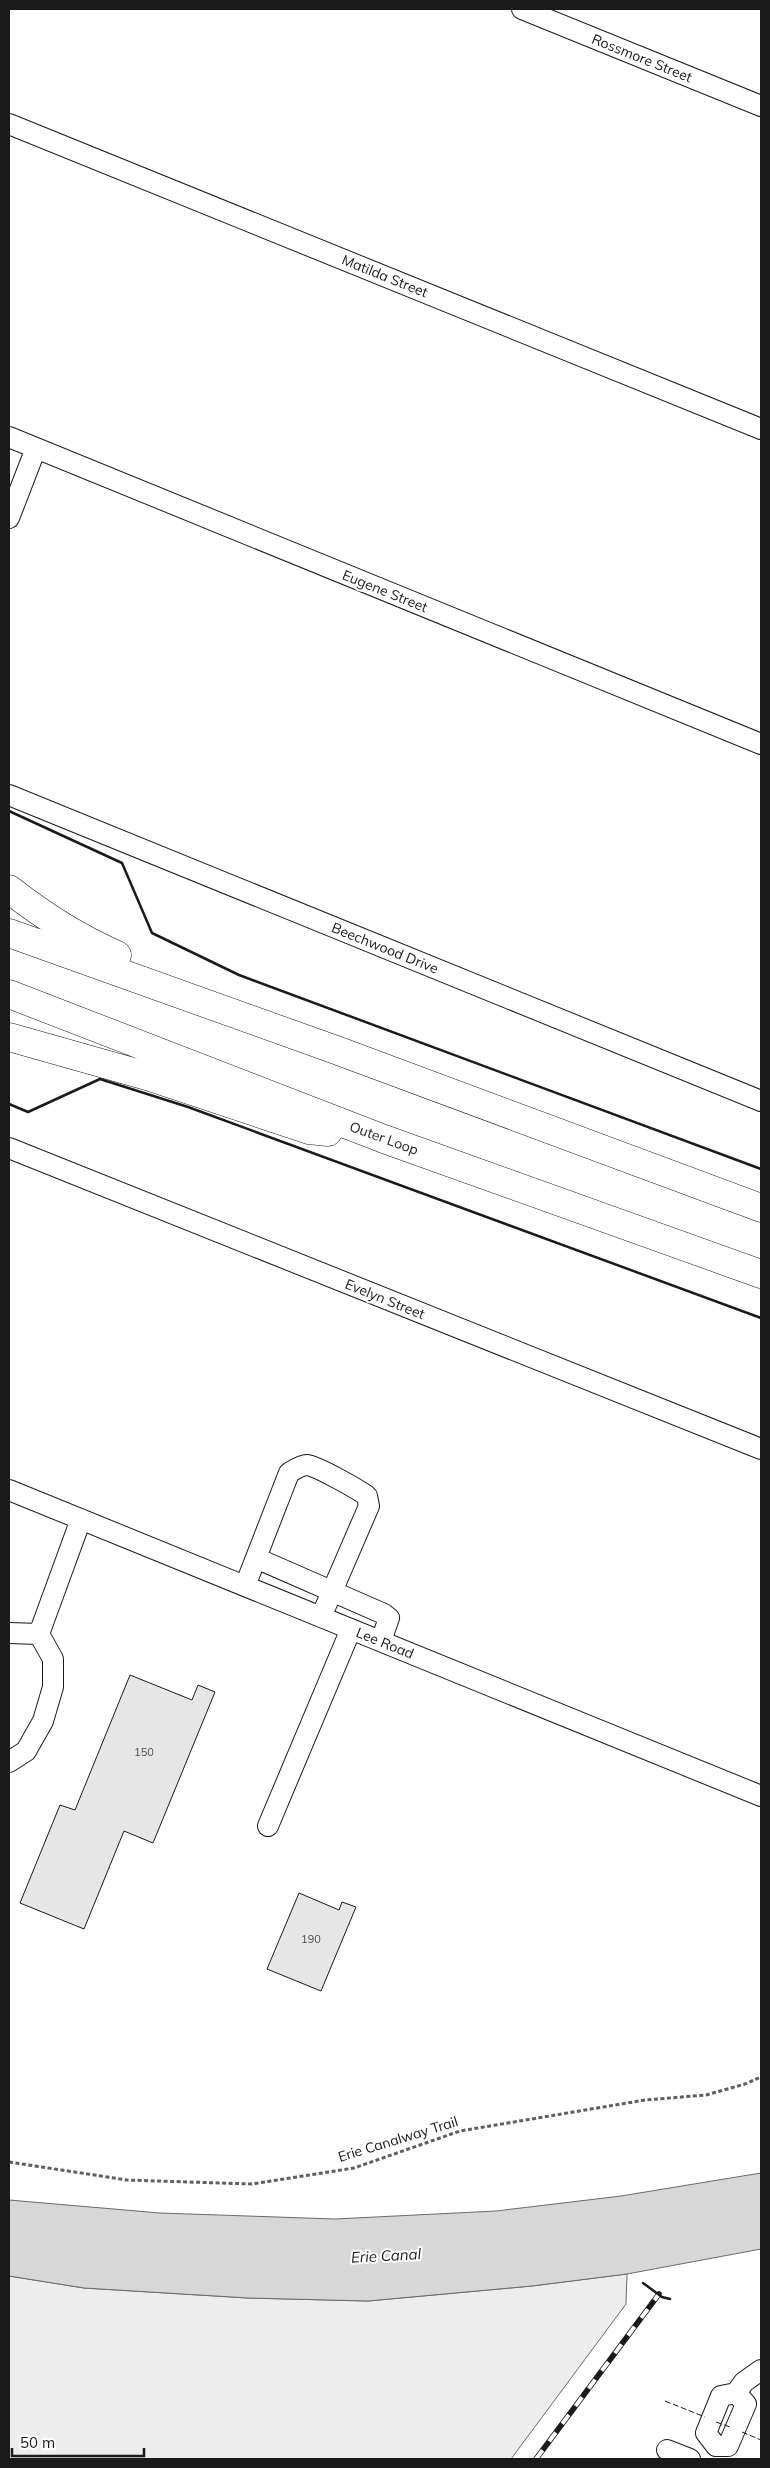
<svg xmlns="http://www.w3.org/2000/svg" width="770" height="2468" viewBox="0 0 770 2468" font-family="Mulish,sans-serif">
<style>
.built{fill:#ededed;stroke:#6a6a6a}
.water{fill:#d7d7d7;stroke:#6a6a6a}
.building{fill:#e6e6e6;stroke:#1a1a1a}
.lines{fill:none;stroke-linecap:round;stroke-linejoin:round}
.minor-casing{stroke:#1a1a1a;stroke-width:22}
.highway-casing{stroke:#1a1a1a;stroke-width:29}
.path{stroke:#5f5f5f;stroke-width:3;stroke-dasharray:4 2.5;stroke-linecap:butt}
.minor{stroke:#fff;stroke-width:20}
.highway{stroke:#fff;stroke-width:28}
.rail-casing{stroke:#1a1a1a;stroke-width:5.5}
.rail{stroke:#fff;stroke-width:4;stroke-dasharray:11;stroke-linecap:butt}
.fence{stroke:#1a1a1a;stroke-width:1;stroke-dasharray:6 2.5;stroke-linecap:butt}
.wall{stroke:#1a1a1a;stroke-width:2.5}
.labels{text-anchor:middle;stroke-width:4;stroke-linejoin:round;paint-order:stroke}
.number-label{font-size:11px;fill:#4d4d4d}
.street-label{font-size:14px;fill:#1a1a1a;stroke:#fff}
.water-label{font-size:15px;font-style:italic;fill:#1a1a1a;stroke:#fff}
</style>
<rect width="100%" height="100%" fill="#fff"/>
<!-- built -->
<path class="built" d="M627 2274 626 2304 511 2459H9V2276L84 2288 248 2298 368 2301 532 2286Z"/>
<!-- water -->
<path class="water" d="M761 2173V2249L627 2274 532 2286 368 2301 248 2298 84 2288 9 2276V2200L160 2213 335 2219 496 2211 621 2196Z"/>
<!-- building -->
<path class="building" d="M130 1675 192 1700 198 1685 215 1692 153 1843 124 1831 84 1929 20 1903 60 1805 75 1810Z
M299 1893 339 1910 342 1902 356 1907 321 1991 267 1969Z"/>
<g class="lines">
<!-- minor casing -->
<g class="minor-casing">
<path id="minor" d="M522 9 761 106
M9 124 761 429
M9 437 761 744
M9 518 36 448
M9 795 761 1101
M9 1148 761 1449
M9 1490 761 1796
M256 1558 384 1614 389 1618 381 1641
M245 1586 289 1473C294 1470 301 1465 307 1465 317 1466 359 1490 367 1496L369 1506 321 1617
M9 1633 39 1634
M9 1762 26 1751 43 1721 53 1687V1659L39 1634 81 1519
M268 1826 351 1629
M716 2446 706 2433 721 2396 736 2393 744 2382 761 2370
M716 2446H728L746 2404 736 2393
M667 2450 690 2459"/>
</g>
<!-- highway casing -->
<g class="highway-casing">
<path id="highway" d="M9 889C42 915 78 938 117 955
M9 933 336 1050 761 1208
M9 994 384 1139 761 1274
M9 1037 147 1076 309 1130 328 1132"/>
</g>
<!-- path -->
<path class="path" d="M9 2162 127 2180 252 2184 354 2168 460 2131 645 2100 706 2095 745 2084 761 2077"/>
<!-- minor -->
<use href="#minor" class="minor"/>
<!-- highway -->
<use href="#highway" class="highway"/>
<!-- rail casing -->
<g class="rail-casing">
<path id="rail" d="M536 2459 659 2294"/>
</g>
<!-- rail -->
<use href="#rail" class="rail"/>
<!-- fence -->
<path class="fence" d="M665 2401 705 2417
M716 2422 730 2427
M742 2432 761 2440"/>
<!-- wall -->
<path class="wall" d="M9 811 122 863 152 933 239 975 761 1169
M9 1104 28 1112 100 1079 188 1107 761 1318
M643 2283 662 2297 670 2299"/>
</g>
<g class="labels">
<!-- number labels -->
<g class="number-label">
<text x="144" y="1756">150</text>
<text x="311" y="1943">190</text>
</g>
<!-- street labels -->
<g class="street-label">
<text transform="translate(642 58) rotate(22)" y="5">Rossmore Street</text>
<text transform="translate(385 276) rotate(22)" y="5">Matilda Street</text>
<text transform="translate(385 591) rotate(22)" y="5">Eugene Street</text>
<text transform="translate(385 948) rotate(22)" y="5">Beechwood Drive</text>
<text transform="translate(384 1138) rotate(20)" y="5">Outer Loop</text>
<text transform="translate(385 1299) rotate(22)" y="5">Evelyn Street</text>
<text transform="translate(385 1643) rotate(22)" y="5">Lee Road</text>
<text transform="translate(398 2139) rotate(-17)" y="5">Erie Canalway Trail</text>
</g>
<!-- water labels -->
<g class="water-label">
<text transform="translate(386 2256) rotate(-3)" y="5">Erie Canal</text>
</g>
</g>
<!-- border -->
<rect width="770" height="2468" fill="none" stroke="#1a1a1a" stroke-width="20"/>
<!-- scale -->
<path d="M12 2448v8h132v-8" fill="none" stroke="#1a1a1a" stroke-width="2.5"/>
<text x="20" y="2448" font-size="15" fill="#1a1a1a" stroke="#ffffff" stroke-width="4" paint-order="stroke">50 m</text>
</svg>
